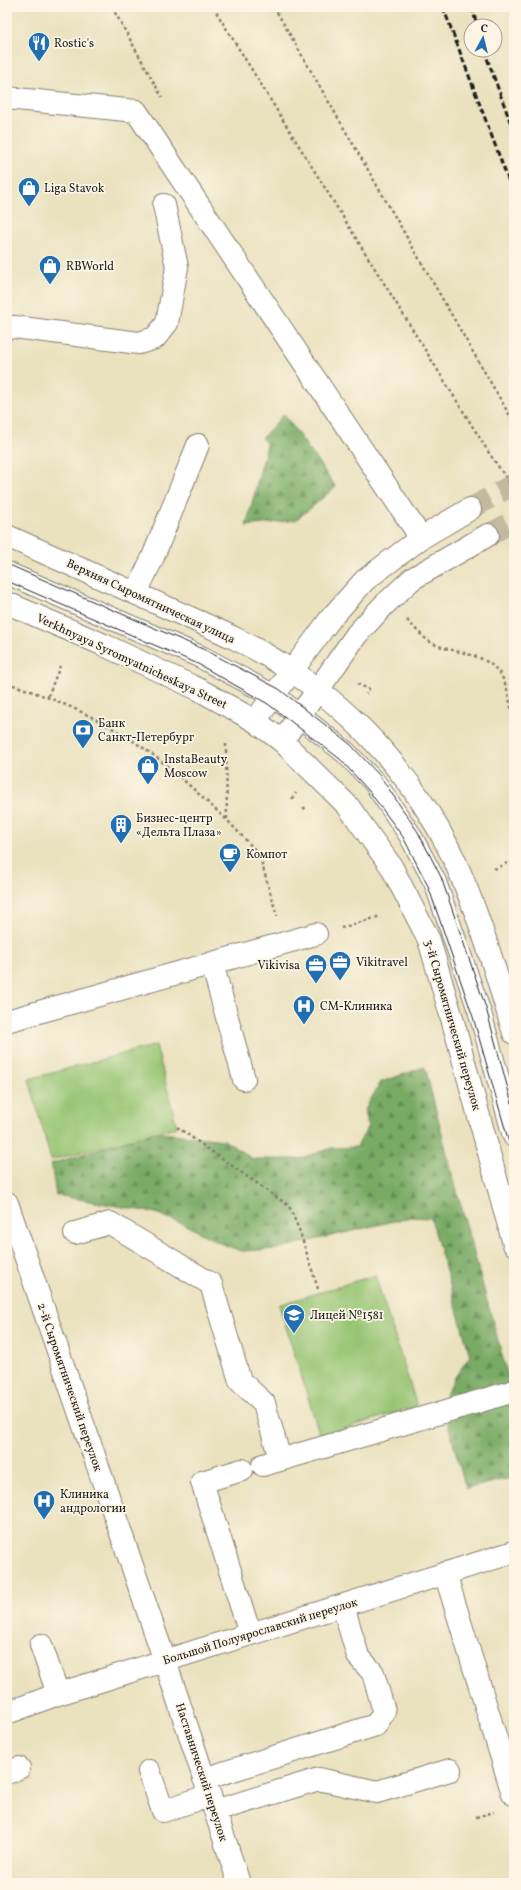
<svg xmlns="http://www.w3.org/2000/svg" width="521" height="1890" viewBox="0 0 521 1890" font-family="Vollkorn,serif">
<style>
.green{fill:#96c472;stroke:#597047}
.forest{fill:url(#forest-firs);stroke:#4a6340}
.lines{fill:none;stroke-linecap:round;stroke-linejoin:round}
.minor-tunnel{stroke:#c1ba9e;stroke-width:22;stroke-dasharray:22 11;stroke-linecap:butt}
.minor-casing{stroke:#837e6d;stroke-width:24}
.major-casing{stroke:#837e6d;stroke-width:24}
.path{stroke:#837e6d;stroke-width:2.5;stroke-dasharray:3 3;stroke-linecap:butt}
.minor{stroke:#fff;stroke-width:22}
.major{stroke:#fff;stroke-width:22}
.tram{stroke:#1c1c1c;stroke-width:1}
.rail{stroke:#1c1c1c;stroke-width:3;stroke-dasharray:6 3;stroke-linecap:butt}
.labels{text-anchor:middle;stroke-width:3.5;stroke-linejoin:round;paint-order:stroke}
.poi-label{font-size:12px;fill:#1c1c1c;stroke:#fcf5e5;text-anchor:start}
.street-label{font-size:12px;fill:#1c1c1c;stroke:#fcf5e5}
</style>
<defs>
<pattern id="forest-firs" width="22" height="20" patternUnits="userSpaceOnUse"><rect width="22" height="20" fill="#78aa64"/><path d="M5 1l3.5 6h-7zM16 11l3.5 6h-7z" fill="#628a52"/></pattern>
</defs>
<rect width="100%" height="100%" fill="#fcf5e5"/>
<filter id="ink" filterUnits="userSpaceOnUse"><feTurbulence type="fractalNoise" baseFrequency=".025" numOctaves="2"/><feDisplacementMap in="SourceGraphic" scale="8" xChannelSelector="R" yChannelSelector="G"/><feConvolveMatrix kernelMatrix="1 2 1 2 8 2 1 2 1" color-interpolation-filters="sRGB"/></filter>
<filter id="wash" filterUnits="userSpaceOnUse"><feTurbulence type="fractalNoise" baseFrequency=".012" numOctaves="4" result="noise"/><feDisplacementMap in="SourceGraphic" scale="16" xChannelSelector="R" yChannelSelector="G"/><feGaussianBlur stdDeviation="0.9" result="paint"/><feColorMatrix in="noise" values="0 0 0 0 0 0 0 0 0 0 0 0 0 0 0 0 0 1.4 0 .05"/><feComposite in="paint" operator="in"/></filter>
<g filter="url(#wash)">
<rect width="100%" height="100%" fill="#eae1be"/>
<!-- green -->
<path class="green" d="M156 1045 177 1127 51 1160 29 1079Z
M375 1275 417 1406 320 1436 279 1305Z"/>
<!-- forest -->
<path class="forest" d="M284 414 336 487 296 520 246 526 267 445 262 438Z
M425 1067 449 1162 514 1399V1477L466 1489 442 1403 455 1377 470 1356 431 1218 411 1217 276 1249 242 1251 219 1243 190 1227 156 1213 56 1195 51 1164 155 1132 224 1140 253 1159H298L332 1148 357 1147 368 1126 365 1109 381 1082Z"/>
</g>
<g filter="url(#ink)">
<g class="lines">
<!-- minor-tunnel -->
<path class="minor-tunnel" d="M470 509 514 484
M488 535 514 521"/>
<!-- minor casing -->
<g class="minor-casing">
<path id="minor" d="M7 98 136 111 421 538
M7 328 14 327 139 343 155 338 167 323 177 267 164 205
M7 573 201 657 274 696 345 752 375 783 410 835 435 882 480 1013 514 1136
M136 593 153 557 198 445
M255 721 331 618 365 580 421 538 470 509
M282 741 357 634 383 606 412 579 488 535
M212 963 244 1079
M7 1021 316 934
M7 1203 165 1661 239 1883
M75 1233 110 1223 211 1284 240 1381 264 1403 280 1459
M263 1465 514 1391
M242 1470 202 1482 250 1634
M445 1573 513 1794
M41 1645 58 1694
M7 1713 58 1694 514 1552
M149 1771 163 1811 210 1795
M7 1773 19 1768
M204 1779 376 1725 384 1711 373 1673 358 1656 343 1606
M215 1811 319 1779 377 1792 450 1770"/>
</g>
<!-- major casing -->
<g class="major-casing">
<path id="major" d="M7 536C65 562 122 587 179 613 218 630 259 648 293 672 360 717 417 782 452 855 479 913 496 973 514 1033
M7 603 104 645 198 689 255 721 282 741 348 806 391 866 429 940 453 1022 514 1244"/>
</g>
<!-- path -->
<path class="path" d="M112 7 162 97
M213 7 489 453 514 489
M274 7 514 423
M407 620C414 627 423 638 432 643 456 655 489 651 503 679 509 691 510 707 514 720
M7 683C54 698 98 717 139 745 171 766 198 794 227 820
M357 684 369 689 366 694
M48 696 60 666
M226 744 227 820 259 854 277 916
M292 799 296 793
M303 809 306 807
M494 869 514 860
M341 928 381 916
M177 1127 289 1206 300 1232 319 1292
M476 1817 494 1812"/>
<!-- minor -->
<use href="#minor" class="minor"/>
<!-- major -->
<use href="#major" class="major"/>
<!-- tram -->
<path class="tram" d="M7 564 205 650 279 689 350 744 380 776 418 832 441 877 486 1008 514 1111
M7 581 198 664 268 704 340 759 369 791 403 837 428 886 473 1017 514 1160"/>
<!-- rail -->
<path class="rail" d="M443 7 514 195
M472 7 477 26
M484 50 514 132"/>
</g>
</g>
<!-- icons -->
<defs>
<g id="restaurant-pin" transform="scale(1.15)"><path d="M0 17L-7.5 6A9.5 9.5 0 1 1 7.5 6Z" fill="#1f6fb2" stroke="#fcf5e5"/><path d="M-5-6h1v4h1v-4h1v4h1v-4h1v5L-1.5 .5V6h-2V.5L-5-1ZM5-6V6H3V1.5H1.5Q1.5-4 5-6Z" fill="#fff"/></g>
<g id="shop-pin" transform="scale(1.15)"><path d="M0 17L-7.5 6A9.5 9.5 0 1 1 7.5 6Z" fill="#1f6fb2" stroke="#fcf5e5"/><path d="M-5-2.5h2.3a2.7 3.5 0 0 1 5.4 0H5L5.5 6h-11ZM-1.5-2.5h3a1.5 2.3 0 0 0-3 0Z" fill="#fff"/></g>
<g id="bank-pin" transform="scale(1.15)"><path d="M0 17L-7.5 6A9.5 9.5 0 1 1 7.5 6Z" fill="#1f6fb2" stroke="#fcf5e5"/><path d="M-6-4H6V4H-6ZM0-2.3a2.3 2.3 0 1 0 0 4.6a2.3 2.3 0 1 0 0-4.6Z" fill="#fff"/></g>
<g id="building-pin" transform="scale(1.15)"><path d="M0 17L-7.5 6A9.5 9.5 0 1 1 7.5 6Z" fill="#1f6fb2" stroke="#fcf5e5"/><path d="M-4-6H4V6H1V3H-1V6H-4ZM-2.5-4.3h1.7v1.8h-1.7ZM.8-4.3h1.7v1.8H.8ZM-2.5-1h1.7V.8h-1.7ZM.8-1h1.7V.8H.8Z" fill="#fff"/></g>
<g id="cafe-pin" transform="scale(1.15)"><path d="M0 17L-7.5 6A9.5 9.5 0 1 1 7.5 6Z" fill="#1f6fb2" stroke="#fcf5e5"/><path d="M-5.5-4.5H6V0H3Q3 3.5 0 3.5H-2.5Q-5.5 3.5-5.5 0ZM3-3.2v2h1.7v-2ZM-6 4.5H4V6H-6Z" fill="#fff"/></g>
<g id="office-pin" transform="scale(1.15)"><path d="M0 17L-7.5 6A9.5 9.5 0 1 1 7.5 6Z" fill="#1f6fb2" stroke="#fcf5e5"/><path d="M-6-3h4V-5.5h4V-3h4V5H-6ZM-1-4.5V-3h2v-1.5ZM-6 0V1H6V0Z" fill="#fff"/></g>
<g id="hospital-pin" transform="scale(1.15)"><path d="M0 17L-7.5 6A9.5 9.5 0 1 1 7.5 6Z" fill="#1f6fb2" stroke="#fcf5e5"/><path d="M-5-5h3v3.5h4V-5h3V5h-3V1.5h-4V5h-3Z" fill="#fff"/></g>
<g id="school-pin" transform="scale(1.15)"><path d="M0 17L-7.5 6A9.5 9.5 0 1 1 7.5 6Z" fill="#1f6fb2" stroke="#fcf5e5"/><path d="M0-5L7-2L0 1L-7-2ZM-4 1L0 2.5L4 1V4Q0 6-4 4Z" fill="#fff"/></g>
</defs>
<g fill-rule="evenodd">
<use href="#restaurant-pin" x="39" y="43"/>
<use href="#shop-pin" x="29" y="188"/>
<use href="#shop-pin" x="50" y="266"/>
<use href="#bank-pin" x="83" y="730"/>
<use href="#shop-pin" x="148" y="766"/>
<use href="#building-pin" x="121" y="825"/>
<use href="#cafe-pin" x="230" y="854"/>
<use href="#office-pin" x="340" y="962"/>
<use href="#office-pin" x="316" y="965"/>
<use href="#hospital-pin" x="304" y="1006"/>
<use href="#school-pin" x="294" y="1315"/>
<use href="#hospital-pin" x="44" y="1501"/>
</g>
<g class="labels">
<!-- poi labels -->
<g class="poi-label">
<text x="54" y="47">Rostic's</text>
<text x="44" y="192">Liga Stavok</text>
<text x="66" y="270">RBWorld</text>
<text x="98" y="727">Банк<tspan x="98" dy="14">Санкт-Петербург</tspan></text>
<text x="164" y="763">InstaBeauty<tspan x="164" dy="14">Moscow</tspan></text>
<text x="136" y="822">Бизнес-центр<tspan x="136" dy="14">«Дельта Плаза»</tspan></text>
<text x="246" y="858">Компот</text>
<text x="356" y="966">Vikitravel</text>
<text x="300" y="969" text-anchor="end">Vikivisa</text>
<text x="320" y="1010">СМ-Клиника</text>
<text x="310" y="1319">Лицей №1581</text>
<text x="60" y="1498">Клиника<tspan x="60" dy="14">андрологии</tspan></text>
</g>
<!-- street labels -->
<g class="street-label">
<text transform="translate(151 601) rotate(25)" y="4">Верхняя Сыромятническая улица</text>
<text transform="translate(132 661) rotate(25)" y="4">Verkhnyaya Syromyatnicheskaya Street</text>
<text transform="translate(453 1025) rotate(74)" y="4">3-й Сыромятнический переулок</text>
<text transform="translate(70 1387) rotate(71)" y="4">2-й Сыромятнический переулок</text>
<text transform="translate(260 1631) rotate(-17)" y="4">Большой Полуярославский переулок</text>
<text transform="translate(202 1772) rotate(72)" y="4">Наставнический переулок</text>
</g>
</g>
<!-- margin -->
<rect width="521" height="1890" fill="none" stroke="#fcf5e5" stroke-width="24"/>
<!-- north arrow -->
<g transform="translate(483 38) rotate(7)"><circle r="19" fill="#fcf5e5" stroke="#a29e95"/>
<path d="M0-3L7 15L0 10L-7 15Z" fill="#1f6fb2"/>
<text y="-6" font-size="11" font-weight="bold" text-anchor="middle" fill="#1c1c1c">С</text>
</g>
</svg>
